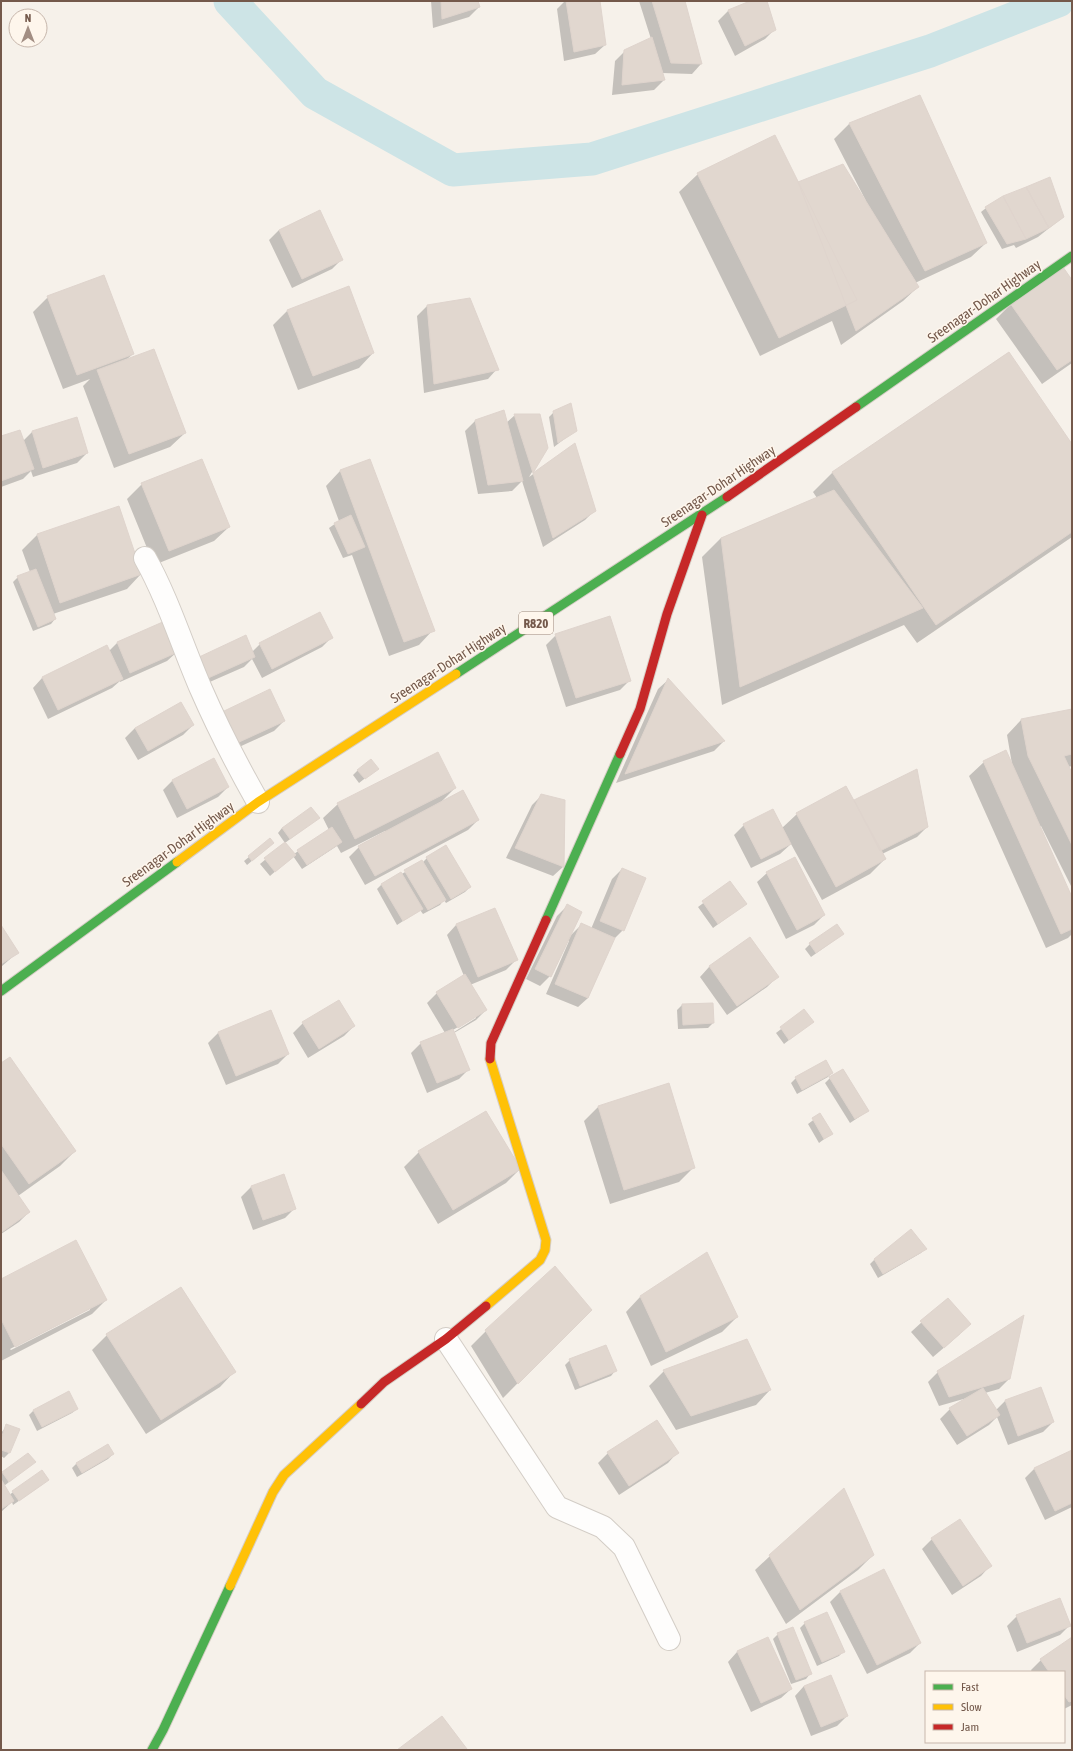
<svg xmlns="http://www.w3.org/2000/svg" width="1073" height="1751" viewBox="0 0 1073 1751" font-family="'Asap Condensed',sans-serif">
<style>
.shadow{fill:#0003;fill-rule:evenodd}
.lines{fill:none;stroke-linecap:round;stroke-linejoin:round}
.canal{stroke:#cde4e6;stroke-width:33}
.building{fill:#e1d7cf;stroke:#dfd4cd}
.street-casing{stroke:#d3cdc6;stroke-width:24}
.fast-casing{stroke:#d6cec6;stroke-width:11}
.slow-casing{stroke:#d6cec6;stroke-width:11}
.jam-casing{stroke:#d6cec6;stroke-width:11}
.street{stroke:#fefdfc;stroke-width:22}
.fast{stroke:#4caf50;stroke-width:9}
.slow{stroke:#ffc107;stroke-width:9}
.jam{stroke:#c62828;stroke-width:9}
.labels{text-anchor:middle;stroke-width:3;stroke-linejoin:round;paint-order:stroke}
.shield{fill:#fef6ec;stroke:#9d887b;stroke-width:1}
.shield-label{font-size:13px;font-weight:bold;fill:#74594b}
.street-label{font-size:14px;fill:#74594b;stroke:#fef6ec}
</style>
<rect width="100%" height="100%" fill="#f6f1ea"/>
<!-- shadow -->
<path class="shadow" d="M431 1H477L479 7 469 17 433 28Z
M565 1H599L605 45 595 54 564 61 557 9Z
M639 1H684L701 64 692 74 662 73 664 80 654 90 612 95 615 61 625 51 651 39Z
M752 1H766L775 29 765 39 735 56 718 21 728 11Z
M920 97 986 243 971 257 915 283 918 287 903 301 841 345 832 321 760 356 679 192 698 174 798 183 865 202 866 201 834 139 849 124Z
M986 208 1063 217 1038 237 1016 248 1014 245 1002 249 981 212Z
M279 230 342 259 332 269 292 288 269 240Z
M1072 282V363L1042 384 996 319 1011 304Z
M48 297 133 354 126 360 185 433 170 447 114 468 83 386 90 379 63 389 33 312Z
M427 306 497 369 488 379 424 393 417 316Z
M288 310 373 353 359 368 298 390 273 325Z
M1008 353 1072 445V537L917 643 904 625 722 705 702 557 721 538 817 498 813 492 832 473Z
M554 412 576 430 554 447 549 417Z
M515 415 547 447 529 477 575 445 595 510 585 520 543 547 522 481 512 491 478 494 465 431 475 421 506 423Z
M76 418 87 453 77 463 33 477 31 471 23 479 1 487V437L23 441 32 432Z
M340 471 433 630 419 645 389 656 352 555 343 558 329 528 339 521 326 486Z
M142 484 229 527 214 541 154 565 127 499Z
M118 507 141 574 127 589 53 614 55 619 51 624 33 631 13 582 18 577 30 572 22 550 37 535Z
M165 623 177 652 167 661 120 682V681L112 688 48 719 33 688 42 678 109 651 117 643Z
M556 635 630 680 620 690 566 707 546 645Z
M332 637 322 647 262 678 252 659 244 667 196 688 187 668 252 652 260 644Z
M668 680 724 741 714 751 616 783 658 689Z
M1072 710V766L1068 767 1072 775V888L1041 826H1039L1072 900V934L1068 938 1046 948 969 776 984 762 1012 764 1007 735 1021 720Z
M223 713 284 721 274 731 226 753Z
M193 725 183 735 138 760 125 738 135 728Z
M377 769 359 783 353 775 358 770Z
M173 780 228 787 218 797 177 818 163 790Z
M455 788 441 802 478 820 468 830 365 885 349 857 359 847 386 832 385 831 341 853 337 846 302 869 293 856 270 876 260 864 285 843 278 833 282 828 318 818 285 843 294 854 329 830 323 818 338 804Z
M542 795 563 867 553 876 506 858 532 805Z
M855 801 927 827 917 837 882 854 885 859 870 874 822 900 791 844 780 854 751 868 734 835 744 825 782 828 797 814Z
M270 840 273 843 247 865 244 861Z
M427 858 470 887 465 892 446 903 444 900 440 905 423 914 420 910 397 925 377 889 381 885 422 863Z
M622 869 623 930 613 940 588 998 578 1007 546 994 569 941 567 940 550 976 540 986 526 979 557 916 567 906 569 937 581 925 591 929 612 879Z
M767 873 824 915 814 925 786 939 757 882Z
M730 883 745 904 713 928 698 907Z
M456 925 516 960 506 970 470 985 486 1010 476 1020 454 1033 469 1069 459 1079 427 1093 411 1053 421 1043 445 1033 427 1003 437 993 464 976 447 935ZM476 1016V1018L454 1032 453 1030Z
M1 927 17 953 1 967Z
M843 934 811 957 805 949 810 944Z
M750 938 777 977 767 987 727 1015 700 977 709 967Z
M339 1001 354 1026 344 1036 308 1058 293 1033 303 1023Z
M712 1004 713 1023 708 1028 678 1029 677 1010 682 1005Z
M804 1011 812 1022 784 1044 776 1033Z
M271 1012 288 1054 278 1064 226 1085 208 1043 218 1033Z
M1 1064 75 1151 60 1166 18 1196 29 1212 19 1222 1 1234Z
M832 1073 828 1077 797 1094 791 1083 796 1078Z
M830 1078 868 1111 850 1123 825 1083Z
M599 1106 694 1167 679 1182 610 1204 584 1121Z
M486 1112 520 1169 506 1183 438 1224 404 1167 419 1152Z
M820 1115 831 1134 819 1143 808 1124Z
M283 1176 295 1208 285 1218 253 1230 241 1197 251 1187Z
M925 1249 921 1253 878 1278 870 1264 875 1259Z
M1 1280 106 1300 92 1314 1 1361ZM90 1308V1310L11 1350 10 1349Z
M181 1288 234 1372 220 1387 146 1434 92 1350 107 1335Z
M640 1297 737 1317 722 1332 651 1366 626 1312Z
M947 1299 960 1334 933 1357 911 1332Z
M590 1310 503 1398 471 1346 486 1331Z
M570 1360 615 1371 611 1376 575 1390 565 1365Z
M664 1371 770 1390 756 1405 676 1430 649 1386Z
M938 1372 1009 1379 999 1389 985 1393 996 1410 1005 1401 1041 1388 1053 1422 1043 1432 1008 1445 997 1417 989 1425 957 1445 940 1419 950 1409 967 1398 939 1406 928 1382Z
M69 1392 77 1409 72 1413 37 1431 29 1415 33 1411Z
M7 1426 18 1430 9 1453 4 1458 1 1456V1433Z
M1072 1451V1507L1045 1520 1025 1478 1035 1468Z
M608 1453H677L668 1463 619 1495 598 1463Z
M28 1454 34 1462 4 1486 9 1495 42 1472 43 1484 13 1505 12 1502 1 1512V1474Z
M113 1454 108 1459 77 1477 72 1468 76 1464Z
M932 1539 990 1566 981 1576 952 1595 922 1549Z
M873 1555 858 1570 786 1624 755 1570 770 1556Z
M840 1592 920 1643 910 1653 867 1674 830 1602Z
M1017 1616 1070 1625 1060 1635 1017 1652 1007 1626Z
M805 1623 843 1652 839 1656 817 1666 800 1628Z
M778 1634 810 1674 806 1679 791 1684 773 1639Z
M767 1638 791 1689 781 1698 751 1712 728 1662 737 1652Z
M1072 1638V1705L1064 1709V1672H1032L1031 1670 1041 1660Z
M804 1686 847 1716 837 1726 811 1736 795 1696Z"/>
<g class="lines">
<!-- canal -->
<path class="canal" d="M230 1 315 93 453 170 592 159 930 51 1058 1"/>
</g>
<!-- building -->
<path class="building" d="M441 1H478L480 7 442 19Z
M566 1H600L606 45 574 52Z
M652 1H685L702 64 671 63Z
M750 1H767L776 30 745 46 728 10Z
M652 37 665 80 622 85 624 50Z
M920 95 987 243 925 271 849 123Z
M775 135 857 300 779 338 697 173Z
M843 164 919 287 856 331 798 182Z
M1050 177 1064 217 1049 228 1026 187Z
M1026 187 1049 228 1026 239 1003 196Z
M1003 196 1026 239 1007 244 985 207Z
M320 210 343 260 302 279 279 230Z
M1063 267 1072 280V360L1057 370 1010 303Z
M104 275 134 354 77 375 47 296Z
M349 286 374 353 313 376 287 310Z
M470 298 499 370 434 384 427 305Z
M154 349 186 433 129 454 97 370Z
M1009 352 1072 444V532L936 625 832 472Z
M571 403 577 431 558 443 553 411Z
M504 410 523 481 488 485 475 420Z
M514 414H540L548 448 533 473Z
M77 417 88 453 43 468 32 431Z
M20 430 34 469 1 481V436Z
M575 443 596 511 553 538 533 473Z
M202 459 230 527 169 551 141 483Z
M370 459 435 631 404 642 340 470Z
M834 490 923 608 740 687 721 538Z
M119 506 142 574 60 603 37 534Z
M351 515 365 547 348 554 334 523Z
M36 569 56 619 38 627 17 576Z
M320 612 333 638 272 669 259 643Z
M610 616 631 681 576 698 555 634Z
M165 621 178 652 130 673 117 642Z
M246 635 255 657 206 679 197 658Z
M107 645 123 679 58 710 42 677Z
M668 678 725 741 625 774Z
M270 689 285 721 237 743 222 712Z
M181 702 194 725 148 751 135 728Z
M1072 709V754L1064 756 1072 773V845L1028 756 1021 719Z
M1006 750 1072 897V929L1061 934 983 761Z
M438 752 456 788 355 839 337 803Z
M214 758 229 787 187 809 172 780Z
M371 759 379 769 365 779 357 770Z
M917 769 928 827 880 851 854 800Z
M846 786 886 859 836 887 796 813Z
M463 790 479 820 375 876 358 846Z
M541 794 565 800 564 867 515 848Z
M311 807 320 818 290 839 282 828Z
M773 809 791 844 761 859 743 824Z
M332 827 342 842 307 865 297 850Z
M270 838 274 843 252 861 248 856Z
M285 842 296 855 275 872 264 858Z
M446 845 471 887 451 899 426 857Z
M795 857 825 915 797 930 766 872Z
M422 860 446 900 428 910 404 870Z
M622 868 646 878 624 931 600 921Z
M401 872 423 909 403 921 381 884Z
M730 881 747 904 718 924 702 901Z
M567 904 582 912 551 977 535 969Z
M495 908 518 960 478 977 456 924Z
M581 923 615 938 588 998 555 984Z
M837 924 844 934 816 953 809 943Z
M1 925 19 953 1 964Z
M750 937 779 977 737 1006 709 966Z
M465 974 487 1010 458 1028 436 992Z
M339 1000 355 1026 319 1049 302 1022Z
M713 1003 714 1023 683 1025 682 1004Z
M804 1009 814 1022 789 1040 780 1027Z
M271 1010 289 1054 236 1076 218 1032Z
M453 1029 470 1070 437 1083 420 1042Z
M10 1057 76 1151 29 1184 1 1144V1063Z
M826 1060 833 1073 802 1090 795 1077Z
M843 1069 869 1111 855 1119 829 1077Z
M669 1083 695 1168 624 1190 598 1106Z
M486 1111 521 1169 453 1210 418 1151Z
M820 1113 833 1134 824 1139 812 1118Z
M1 1170 30 1212 2 1232 1 1231Z
M284 1174 296 1209 263 1220 251 1186Z
M911 1229 927 1249 883 1274 874 1259Z
M76 1240 107 1300 15 1347 1 1319V1279Z
M707 1252 738 1317 666 1352 640 1296Z
M555 1266 592 1310 518 1384 485 1330Z
M181 1287 236 1372 161 1420 106 1334Z
M948 1298 971 1324 944 1348 920 1321Z
M1024 1315 1010 1379 949 1397 937 1371Z
M747 1339 771 1390 691 1416 663 1370Z
M606 1345 617 1371 580 1386 569 1359Z
M1041 1387 1054 1422 1018 1436 1005 1400Z
M983 1388 1000 1415 967 1436 949 1408Z
M69 1391 78 1409 42 1427 33 1410Z
M657 1420 679 1453 629 1486 607 1452Z
M6 1424 20 1429 10 1453 1 1450V1439Z
M108 1444 114 1454 82 1473 76 1463Z
M1072 1450V1503L1055 1511 1034 1468Z
M28 1453 36 1462 9 1482 2 1472Z
M42 1470 49 1480 19 1501 12 1491Z
M1 1479 14 1501 1 1509Z
M844 1488 874 1555 800 1610 769 1555Z
M960 1519 992 1566 963 1586 931 1538Z
M884 1569 921 1643 877 1665 840 1591Z
M1060 1598 1071 1626 1027 1643 1016 1615Z
M827 1612 845 1652 822 1662 804 1622Z
M793 1627 812 1674 796 1680 777 1633Z
M768 1637 792 1689 761 1703 737 1651Z
M1072 1637V1701L1069 1702 1064 1695V1672H1049L1040 1659Z
M831 1675 848 1716 821 1727 804 1686Z
M442 1716 467 1749 465 1750H397Z"/>
<g class="lines">
<!-- street casing -->
<g class="street-casing">
<path id="street" d="M145 558C168 599 182 645 201 689 218 728 237 765 258 802
M446 1339 557 1507 603 1527 624 1547 669 1639"/>
</g>
<!-- fast casing -->
<g class="fast-casing">
<path id="fast" d="M856 407 1072 256
M456 674 727 497
M546 920 620 754
M1 991 177 862
M152 1750 163 1730 230 1586"/>
</g>
<!-- slow casing -->
<g class="slow-casing">
<path id="slow" d="M177 862 258 802 456 674
M486 1306 540 1260 545 1250 546 1240 490 1059
M230 1586 273 1492 284 1475 361 1404"/>
</g>
<!-- jam casing -->
<g class="jam-casing">
<path id="jam" d="M727 497 856 407
M620 754 640 709 667 614 702 515
M490 1059 491 1043 546 920
M361 1404 384 1382 446 1339 486 1306"/>
</g>
<!-- street -->
<use href="#street" class="street"/>
<!-- fast -->
<use href="#fast" class="fast"/>
<!-- slow -->
<use href="#slow" class="slow"/>
<!-- jam -->
<use href="#jam" class="jam"/>
</g>
<g class="labels">
<!-- shield labels -->
<rect class="shield" x="519" y="612" width="34" height="22" rx="3"/>
<g class="shield-label">
<text x="536" y="628">R820</text>
</g>
<!-- street labels -->
<g class="street-label">
<text transform="translate(984 301) rotate(-35)" y="5">Sreenagar-Dohar Highway</text>
<text transform="translate(718 486) rotate(-34)" y="5">Sreenagar-Dohar Highway</text>
<text transform="translate(448 663) rotate(-33)" y="5">Sreenagar-Dohar Highway</text>
<text transform="translate(178 844) rotate(-36)" y="5">Sreenagar-Dohar Highway</text>
</g>
</g>
<!-- border -->
<rect width="1073" height="1751" fill="none" stroke="#74594b" stroke-width="4"/>
<!-- legend -->
<rect x="925" y="1671" width="140" height="72" fill="#fef6ec" stroke="#c7b7ac"/>
<rect x="933" y="1684" width="20" height="6" fill="#4caf50" stroke="#c7b7ac"/>
<text x="961" y="1691" font-size="12" fill="#74594b">Fast</text>
<rect x="933" y="1704" width="20" height="6" fill="#ffc107" stroke="#c7b7ac"/>
<text x="961" y="1711" font-size="12" fill="#74594b">Slow</text>
<rect x="933" y="1724" width="20" height="6" fill="#c62828" stroke="#c7b7ac"/>
<text x="961" y="1731" font-size="12" fill="#74594b">Jam</text>
<!-- north arrow -->
<g transform="translate(28 28)"><circle r="19" fill="#fef6ec" stroke="#c7b7ac"/>
<path d="M0-3L7 15L0 10L-7 15Z" fill="#a28e83"/>
<text y="-6" font-size="11" font-weight="bold" text-anchor="middle" fill="#74594b">N</text>
</g>
</svg>
